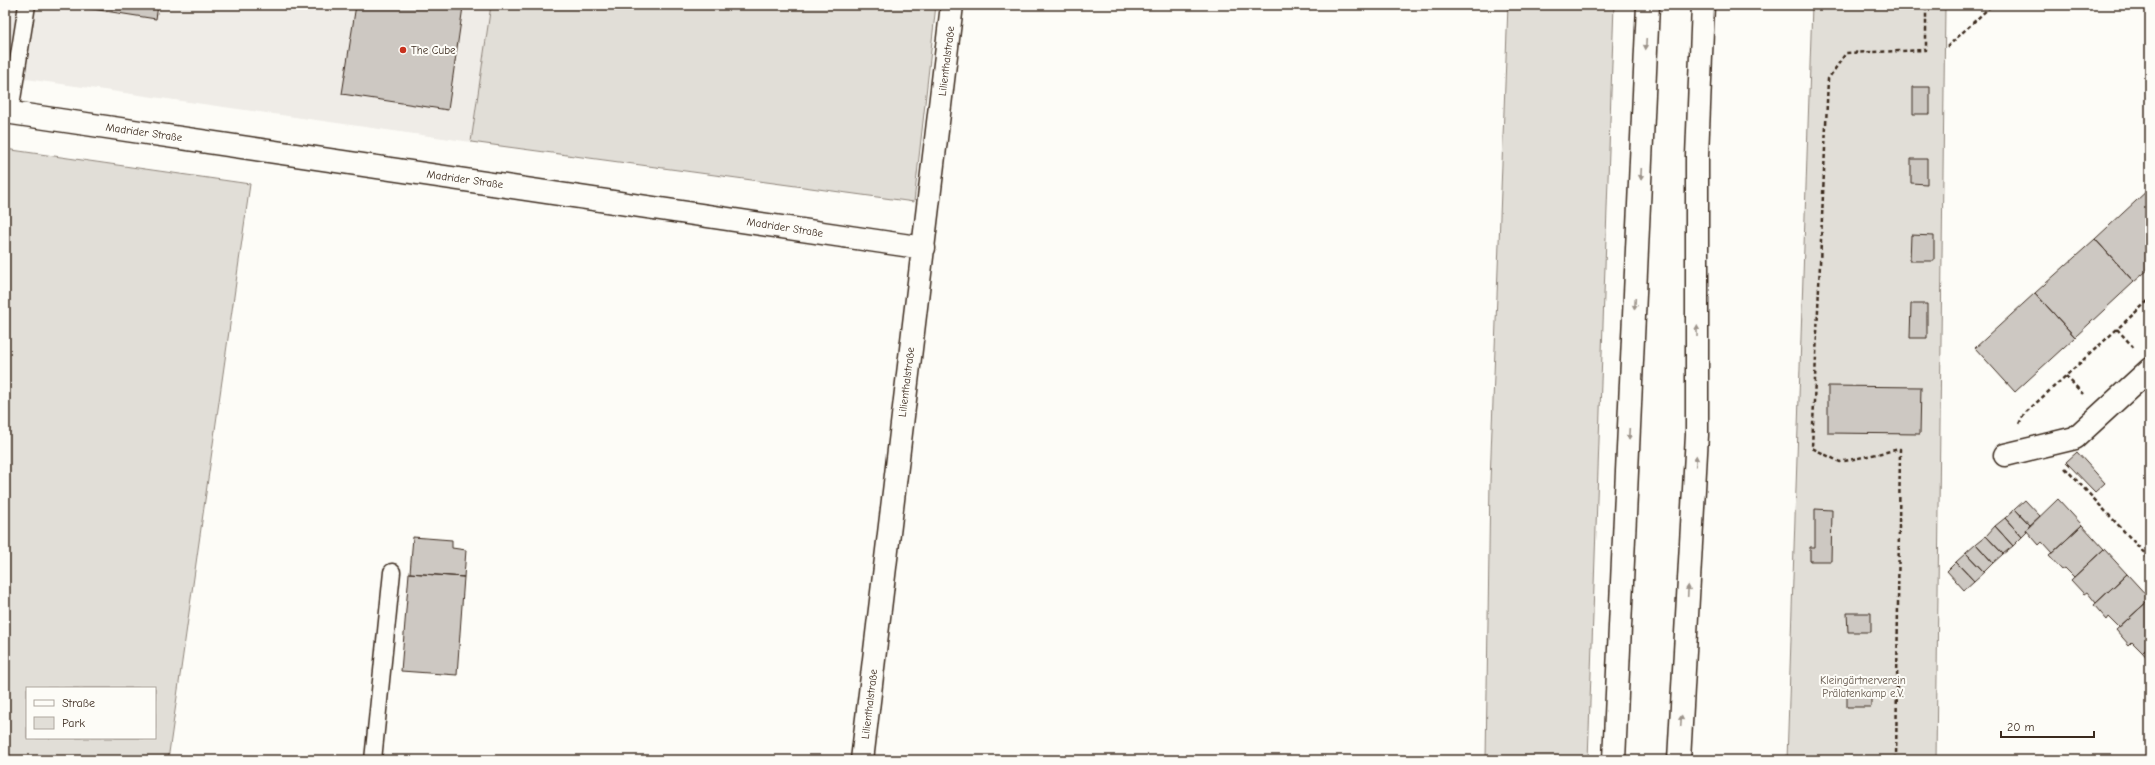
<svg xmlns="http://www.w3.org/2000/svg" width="2155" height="765" viewBox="0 0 2155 765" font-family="'Comic Neue',sans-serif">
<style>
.built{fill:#efece7}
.green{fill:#e1ded7;stroke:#8e847a;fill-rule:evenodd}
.building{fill:#cdc8c2;stroke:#3b2a1e}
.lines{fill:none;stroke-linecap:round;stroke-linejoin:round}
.lane-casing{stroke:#3b2a1e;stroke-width:19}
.street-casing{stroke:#3b2a1e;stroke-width:25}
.highway-casing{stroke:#3b2a1e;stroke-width:25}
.path{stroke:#3b2a1e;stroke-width:2.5;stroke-dasharray:4 3;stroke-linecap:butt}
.lane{stroke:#fdfcf7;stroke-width:16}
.street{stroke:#fdfcf7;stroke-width:22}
.highway{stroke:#fdfcf7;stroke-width:22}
.oneway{fill:#9c938a}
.poi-dot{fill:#c8321e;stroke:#fdfcf7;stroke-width:1.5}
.labels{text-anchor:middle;stroke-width:4;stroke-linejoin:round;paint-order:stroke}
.poi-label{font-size:11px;fill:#3b2a1e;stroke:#fdfcf7;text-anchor:start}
.street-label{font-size:11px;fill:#3b2a1e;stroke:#fdfcf7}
.park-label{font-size:11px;fill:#64574c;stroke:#fdfcf7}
</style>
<rect width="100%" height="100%" fill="#fdfcf7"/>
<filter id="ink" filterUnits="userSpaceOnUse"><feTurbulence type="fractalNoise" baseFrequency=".025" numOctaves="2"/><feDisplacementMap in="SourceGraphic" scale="8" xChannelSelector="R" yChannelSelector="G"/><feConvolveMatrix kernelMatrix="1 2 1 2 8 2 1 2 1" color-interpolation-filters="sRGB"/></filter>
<g filter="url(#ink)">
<!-- built -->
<path class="built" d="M5 5H491L471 142 5 76Z"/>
<!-- green -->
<path class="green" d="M491 5H936L914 202 471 142Z
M1508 5H1614L1588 760H1486L1490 481Z
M1812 5H1945L1936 760H1787Z
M5 149 250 184 168 760H5ZM27 688H155V738H27Z"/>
<!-- building -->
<path class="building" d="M67 5H158L156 19Z
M356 5H451L463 7 448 110 342 94Z
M1913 87H1930V114H1913Z
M1911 159H1927V184L1911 183Z
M2150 188V268L2134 282 2095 239Z
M1911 235 1934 236V261H1910Z
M2095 239 2134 282 2075 337 2035 293Z
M2035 293 2075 337 2015 392 1975 348Z
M1911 304H1927V338H1910Z
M1828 386 1921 387 1920 434 1828 433Z
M2077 452 2105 483 2095 492 2066 462Z
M2058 499 2082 525 2052 553 2042 542 2039 545 2026 530Z
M2025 500 2040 516 2030 525 2015 509Z
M1815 509 1832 510 1831 561H1810V547H1815Z
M2015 509 2030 525 2026 530 2027 532 2022 537 2005 518Z
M2005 518 2022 537 2013 546 1995 526Z
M2082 525 2104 549 2074 577 2065 568 2062 570 2049 556Z
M1995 526 2013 546 2003 554 1986 536Z
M1986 536 2003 554 1993 563 1976 544Z
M413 537 452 540V548L466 550 464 577 410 573Z
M1976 544 1993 563 1984 572 1966 553Z
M2104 549 2127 574 2096 603 2087 592 2084 594 2071 580Z
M1966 553 1984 572 1974 581 1956 562Z
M1956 562 1974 581 1964 590 1947 571Z
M409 573 464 577 457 675 401 671Z
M2127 574 2150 599 2119 627 2109 617 2107 620 2094 605Z
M2150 599V645L2142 652 2132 642 2129 645 2116 630Z
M1847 613H1871V632H1848Z
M2150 645V661L2142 652Z
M1847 691H1871V707H1847Z"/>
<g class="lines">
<!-- lane casing -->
<g class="lane-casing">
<path id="lane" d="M10 112 27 5
M373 760 392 572"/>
</g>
<!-- street casing -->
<g class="street-casing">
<path id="street" d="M5 112 924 248
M2005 455 2075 438 2150 369
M862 760 952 5"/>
</g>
<!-- highway casing -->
<g class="highway-casing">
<path id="highway" d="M1614 760 1648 5
M1679 760 1697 435V156L1703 5"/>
</g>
<!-- path -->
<path class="path" d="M1947 47 1992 5
M2117 329 2134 348
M2066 376 2083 394
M2019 424 2024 414 2150 299
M2065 468 2150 559
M1896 760 1900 449 1840 462 1812 448 1828 79 1846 53 1926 50V5"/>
<!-- lane -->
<use href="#lane" class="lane"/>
<!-- street -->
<use href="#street" class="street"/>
<!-- highway -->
<use href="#highway" class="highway"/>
</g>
<!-- one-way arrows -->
<defs><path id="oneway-solid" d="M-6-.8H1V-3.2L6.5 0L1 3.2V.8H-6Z"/></defs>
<g class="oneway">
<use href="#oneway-solid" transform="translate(1646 44) rotate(93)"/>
<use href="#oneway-solid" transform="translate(1641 174) rotate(93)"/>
<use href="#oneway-solid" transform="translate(1635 304) rotate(93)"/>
<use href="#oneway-solid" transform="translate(1697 331) rotate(-90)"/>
<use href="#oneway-solid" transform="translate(1629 434) rotate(93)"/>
<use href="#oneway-solid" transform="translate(1696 461) rotate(-87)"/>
<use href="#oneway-solid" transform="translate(1688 591) rotate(-87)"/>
<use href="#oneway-solid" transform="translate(1681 721) rotate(-87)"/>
</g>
</g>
<!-- markers -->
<circle class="poi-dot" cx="403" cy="50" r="4"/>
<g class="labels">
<!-- poi labels -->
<g class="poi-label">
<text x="411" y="54">The Cube</text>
</g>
<!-- street labels -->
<g class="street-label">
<text transform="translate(946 61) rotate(-83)" y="4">Lilienthalstraße</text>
<text transform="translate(144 132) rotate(8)" y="4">Madrider Straße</text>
<text transform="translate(465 179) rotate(8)" y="4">Madrider Straße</text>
<text transform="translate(785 227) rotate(9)" y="4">Madrider Straße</text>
<text transform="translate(906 382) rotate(-83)" y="4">Lilienthalstraße</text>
<text transform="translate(869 704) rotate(-83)" y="4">Lilienthalstraße</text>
</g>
<!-- park labels -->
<g class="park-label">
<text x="1863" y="684">Kleingärtnerverein<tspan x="1863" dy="13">Prälatenkamp e.V.</tspan></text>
</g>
</g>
<!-- margin -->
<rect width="2155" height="765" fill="none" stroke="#fdfcf7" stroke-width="20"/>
<rect x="10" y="10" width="2135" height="745" fill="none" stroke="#3b2a1e" stroke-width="1.5" filter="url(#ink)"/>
<!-- legend -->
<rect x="26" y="687" width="130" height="52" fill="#fdfcf7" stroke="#afa8a0"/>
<rect x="34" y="700" width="20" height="6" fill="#fdfcf7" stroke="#afa8a0"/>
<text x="62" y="707" font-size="12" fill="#3b2a1e">Straße</text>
<rect x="34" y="717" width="20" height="12" fill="#e1ded7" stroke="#afa8a0"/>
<text x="62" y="727" font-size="12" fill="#3b2a1e">Park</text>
<!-- scale -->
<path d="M2001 731v6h93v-6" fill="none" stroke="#3b2a1e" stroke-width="2"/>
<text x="2007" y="731" font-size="12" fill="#3b2a1e" stroke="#fdfcf7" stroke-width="3" paint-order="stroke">20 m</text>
</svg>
